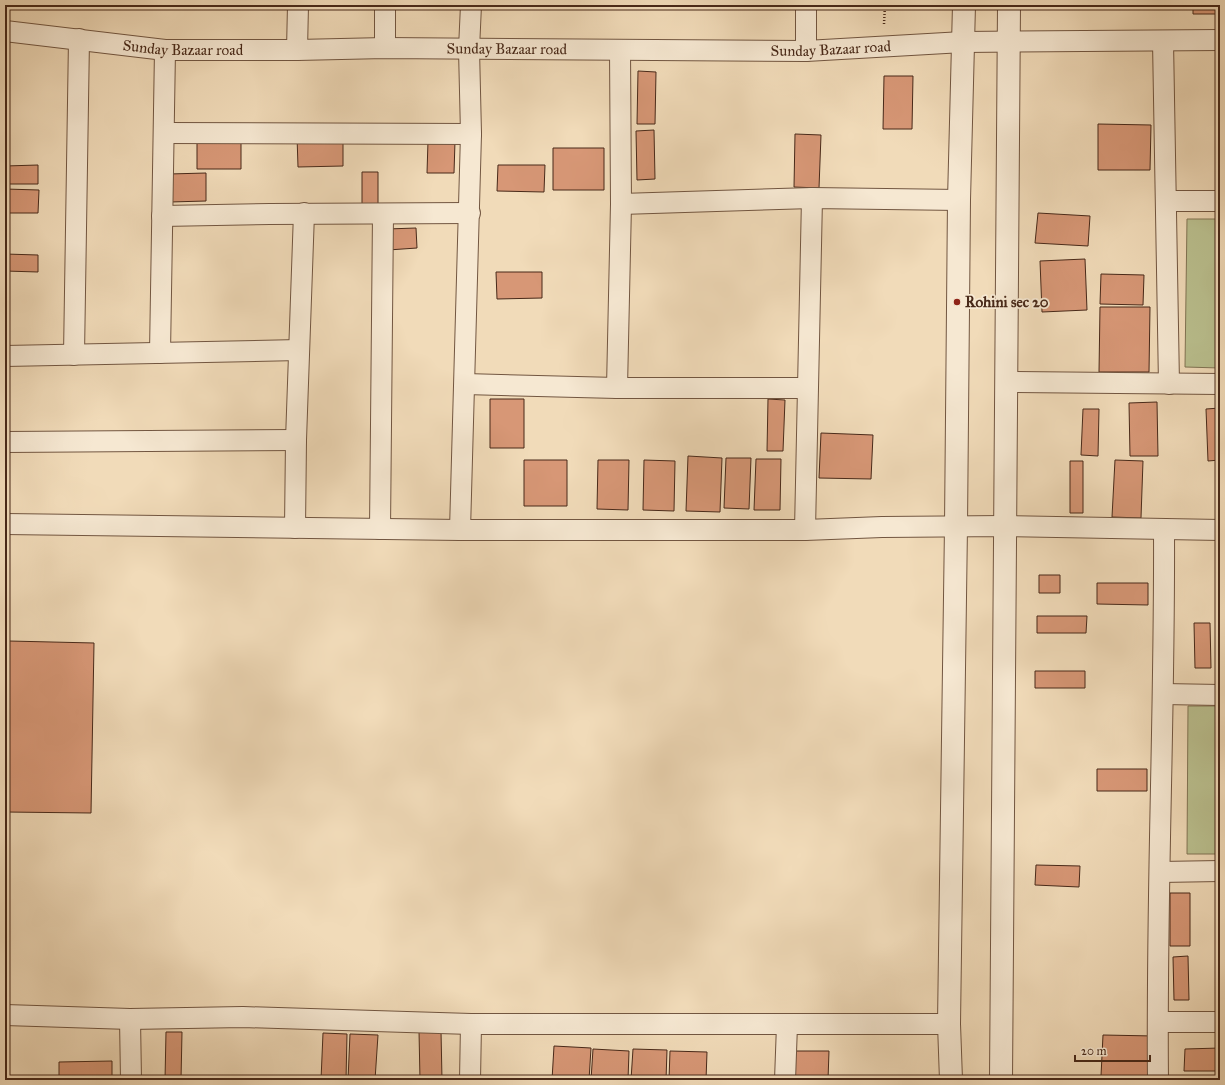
<svg xmlns="http://www.w3.org/2000/svg" width="1225" height="1085" viewBox="0 0 1225 1085" font-family="'IM FELL Great Primer',serif">
<style>
.green{fill:#bac08f;stroke:#817454}
.building{fill:#d79776;stroke:#482919}
.lines{fill:none;stroke-linecap:round;stroke-linejoin:round}
.minor-casing{stroke:#725641;stroke-width:22}
.tertiary-casing{stroke:#725641;stroke-width:24}
.path{stroke:#482919;stroke-width:2.5;stroke-dasharray:1 2;stroke-linecap:butt}
.minor{stroke:#f6e8d2;stroke-width:20}
.tertiary{stroke:#f6e8d2;stroke-width:22}
.poi-dot{fill:#8f2418;stroke:#f6e8d2;stroke-width:1.5}
.labels{text-anchor:middle;stroke-width:3.5;stroke-linejoin:round;paint-order:stroke}
.street-label{font-size:15px;fill:#482919;stroke:#f6e8d2}
.poi-label{font-size:15px;font-weight:bold;fill:#482919;stroke:#f6e8d2;text-anchor:start}
</style>
<rect width="100%" height="100%" fill="#f1dbb9"/>
<filter id="stains"><feTurbulence type="fractalNoise" baseFrequency=".005" numOctaves="4"/><feColorMatrix values="0 0 0 0 .2 0 0 0 0 .09 0 0 0 0 .02 0 0 0 .5 -.17"/></filter>
<radialGradient id="worn" r=".72"><stop offset=".6" stop-color="#630" stop-opacity="0"/><stop offset="1" stop-color="#630" stop-opacity=".3"/></radialGradient>
<!-- green -->
<path class="green" d="M1187 219H1220V368L1185 367Z
M1188 706H1220V854H1187Z"/>
<!-- building -->
<path class="building" d="M529 5H557V8L529 9Z
M1193 5H1220V14H1193Z
M638 71 656 72 655 124H637Z
M884 76H913L912 129H883Z
M1098 124 1151 125 1150 170H1098Z
M654 130 655 179 637 180 636 131Z
M795 134 821 135 819 188 794 187Z
M197 135H241V169H197Z
M343 135V166L298 167 297 136Z
M428 141H455L454 173H427Z
M553 148H604V190H553Z
M38 165V184H5V166Z
M498 165H545L544 192 497 191Z
M362 172H378V204H362Z
M206 173V201L170 202 169 174Z
M5 189 39 190 38 213H5Z
M1038 213 1090 216 1088 246 1035 243Z
M416 228 417 248 388 250 387 229Z
M5 254 38 255V272L5 271Z
M1085 259 1087 310 1042 312 1040 261Z
M496 272H542V298L497 299Z
M1101 274 1144 275 1143 305 1100 304Z
M1100 307H1150L1149 372H1099Z
M490 399H524V448H490Z
M768 399 785 400 783 451H767Z
M1157 402 1158 456H1130L1129 403Z
M1220 408V460L1208 461 1206 409Z
M1083 409H1099L1098 456 1081 455Z
M821 433 873 435 871 479 819 478Z
M688 456 722 458 720 512 686 511Z
M726 458H751L749 509 724 508Z
M756 459H781L780 510H754Z
M524 460H567V506H524Z
M598 460H629L628 510 597 509Z
M644 460 675 461 674 511 643 510Z
M1115 460 1143 461 1141 518 1112 517Z
M1070 461H1083V513H1070Z
M1039 575H1060V593H1039Z
M1097 583H1148V605L1097 604Z
M1037 616H1087L1086 633H1037Z
M1194 623H1210L1211 668H1195Z
M9 641 94 643 91 813 6 812Z
M1035 671H1085V688H1035Z
M1097 769H1147V791H1097Z
M1036 865 1080 866 1079 887 1035 885Z
M1170 893H1190V946H1170Z
M1188 956 1189 1000H1174L1173 957Z
M419 1031H441L442 1080H420Z
M166 1032H182L181 1080H165Z
M323 1033 347 1034 346 1080H321Z
M350 1034 378 1035 375 1080H348Z
M1103 1035 1154 1036V1080H1134L1101 1076Z
M554 1046 591 1048 589 1080H552Z
M1220 1048V1071H1184L1185 1049Z
M593 1049 629 1051 628 1080H591Z
M633 1049 667 1050 666 1080H631Z
M670 1051 707 1052 706 1080H669Z
M789 1051H829L828 1080H788Z
M112 1061V1080H59V1062Z"/>
<g class="lines">
<!-- minor casing -->
<g class="minor-casing">
<g id="minor">
<path d="M806 5V51"/>
<path id="s1" d="M5 31 165 50H297L385 48 806 51 963 42 1220 40"/>
<path d="M1163 41 1169 384"/>
<path d="M385 48V5"/>
<path d="M297 50 298 5"/>
<path d="M164 133 471 134"/>
<path d="M1166 201H1220"/>
<path d="M621 204 812 198 959 200"/>
<path d="M162 216 270 214 470 213"/>
<path d="M160 353 165 50"/>
<path d="M74 355 79 39"/>
<path d="M5 356 299 350"/>
<path d="M1006 382 1220 384"/>
<path d="M465 384 617 388H807"/>
<path d="M617 388 621 204 620 50"/>
<path d="M5 442 296 440"/>
<path d="M5 524 460 530H805L882 527 1005 526 1220 530"/>
<path d="M295 528 296 440 304 213"/>
<path d="M380 529 383 214"/>
<path d="M460 530 471 134 469 49 471 5"/>
<path d="M805 530 812 198"/>
<path d="M1163 694 1220 695"/>
<path d="M1160 872 1220 871"/>
<path d="M5 1015 130 1019 243 1017 471 1024H949"/>
<path d="M130 1019 131 1080"/>
<path d="M1158 1022H1220"/>
<path d="M470 1080 471 1024"/>
<path d="M785 1080 787 1025"/>
<path d="M1158 1080C1156 896 1165 713 1164 529"/>
</g>
</g>
<!-- tertiary casing -->
<g class="tertiary-casing">
<path id="tertiary" d="M951 1080 949 1024 956 526 959 200 964 5
M1001 1080 1009 5"/>
</g>
<!-- path -->
<path class="path" d="M884 24 885 5"/>
<!-- minor -->
<use href="#minor" class="minor"/>
<!-- tertiary -->
<use href="#tertiary" class="tertiary"/>
</g>
<!-- markers -->
<circle class="poi-dot" cx="957" cy="302" r="4"/>
<g class="labels">
<!-- street labels -->
<g class="street-label">
<text dy="5" stroke="none"><textPath href="#s1" startOffset="179">Sunday Bazaar road</textPath></text>
<text dy="5" stroke="none"><textPath href="#s1" startOffset="827">Sunday Bazaar road</textPath></text>
<text dy="5" stroke="none"><textPath href="#s1" startOffset="503">Sunday Bazaar road</textPath></text>
</g>
<!-- poi labels -->
<g class="poi-label">
<text x="965" y="307">Rohini sec 20</text>
</g>
</g>
<!-- margin -->
<rect width="1225" height="1085" fill="none" stroke="#f1dbb9" stroke-width="20"/>
<rect x="6" y="6" width="1213" height="1073" fill="none" stroke="#482919" stroke-width="2"/>
<rect x="10" y="10" width="1205" height="1065" fill="none" stroke="#482919"/>
<!-- scale -->
<path d="M1075 1055v6h75v-6" fill="none" stroke="#482919" stroke-width="2"/>
<text x="1081" y="1055" font-size="12" fill="#482919" stroke="#f6e8d2" stroke-width="3" paint-order="stroke">20 m</text>
<rect width="100%" height="100%" filter="url(#stains)"/>
<rect width="100%" height="100%" fill="url(#worn)"/>
</svg>
